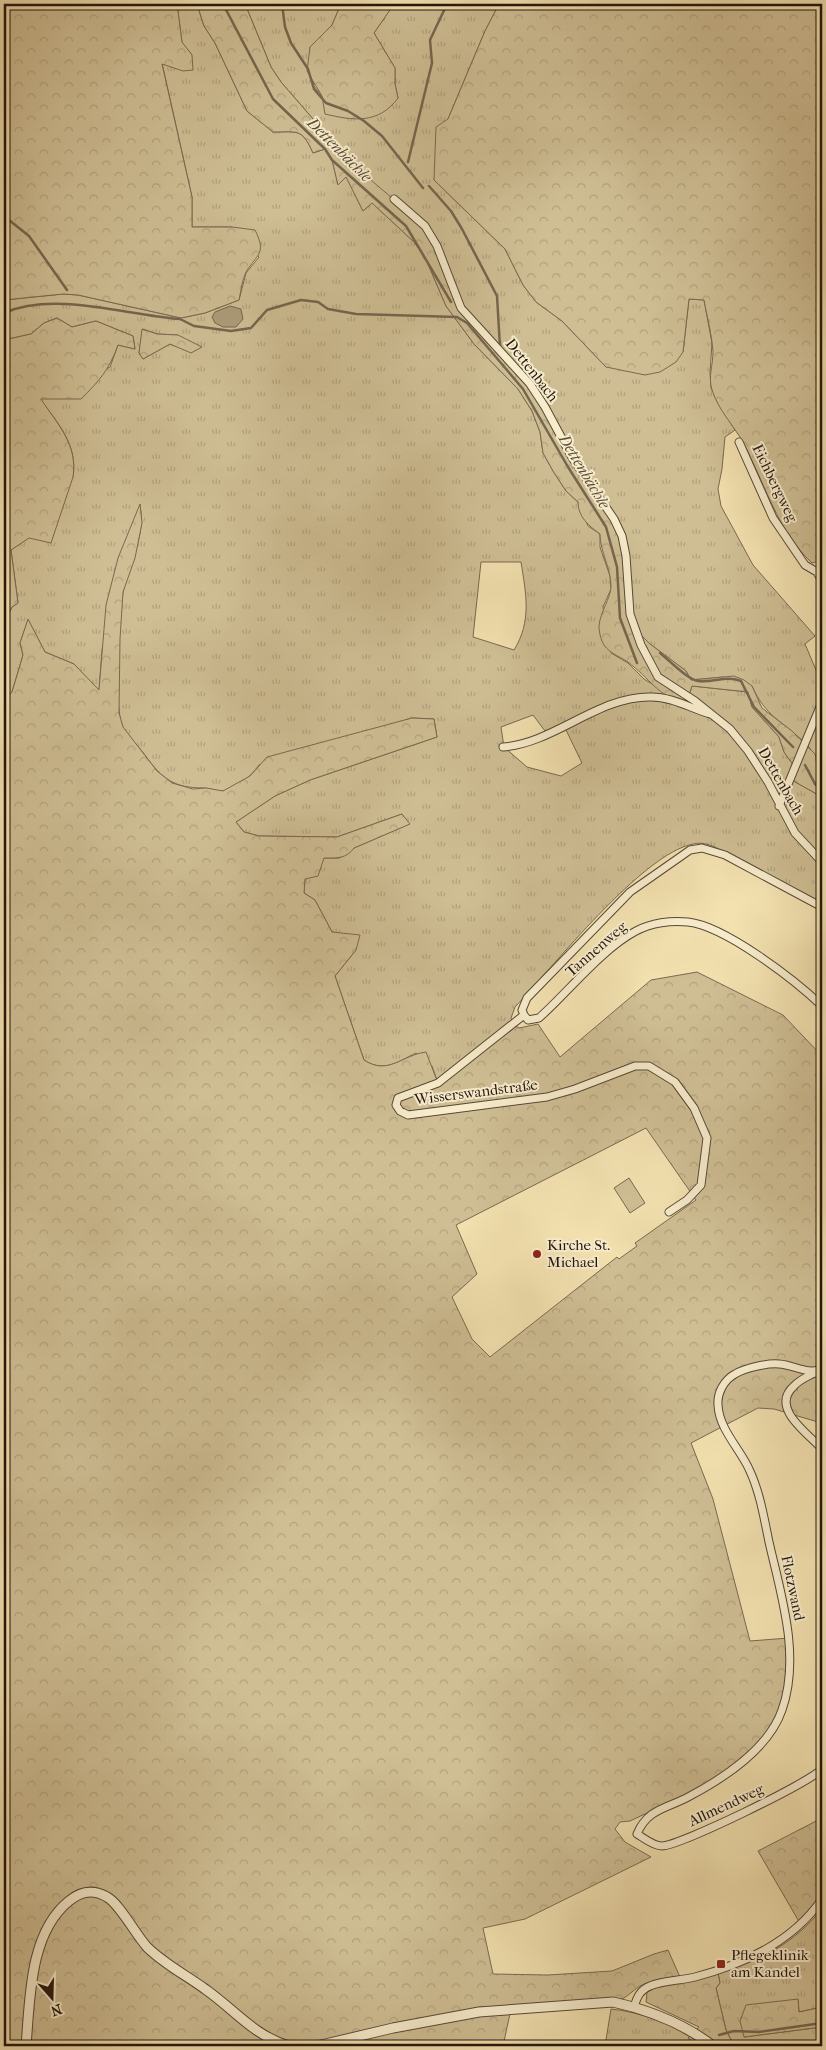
<svg xmlns="http://www.w3.org/2000/svg" width="826" height="2050" viewBox="0 0 826 2050" font-family="'IM FELL French Canon',serif">
<style>
.grass{fill:url(#grass-tufts);stroke:#786a50;fill-rule:evenodd}
.forest{fill:url(#forest-crowns);stroke:#786a50;fill-rule:evenodd}
.pitch{fill:#cfbe94;stroke:#786a50}
.water{fill:#ac9c79;stroke:#75664e}
.lines{fill:none;stroke-linecap:round;stroke-linejoin:round}
.stream{stroke:#75664e;stroke-width:2.5}
.minor-casing{stroke:#564836;stroke-width:9}
.tertiary-casing{stroke:#564836;stroke-width:11}
.minor{stroke:#f7eccc;stroke-width:7}
.tertiary{stroke:#f7eccc;stroke-width:9}
.poi-dot{fill:#8f2418;stroke:#f7eccc;stroke-width:2}
.labels{text-anchor:middle;stroke-width:4;stroke-linejoin:round;paint-order:stroke}
.street-label{font-size:15px;fill:#22150d;stroke:#f7eccc}
.poi-label{font-size:15px;fill:#22150d;stroke:#f7eccc;text-anchor:start}
.water-label{font-size:16px;font-style:italic;fill:#594b38;stroke:#f7eccc}
</style>
<defs>
<pattern id="grass-tufts" width="24" height="20" patternUnits="userSpaceOnUse" patternTransform="scale(1.25)"><rect width="24" height="20" fill="#cfbe94"/><path d="M3 7l-1-3M5 7V3M7 7l1-3M15 17l-1-3M17 17v-4M19 17l1-3" fill="none" stroke="#b1a27e"/></pattern>
<pattern id="forest-crowns" width="20" height="18" patternUnits="userSpaceOnUse" patternTransform="scale(1.25)"><rect width="20" height="18" fill="#cfbe94"/><path d="M2 6a3 3 0 1 1 6 0M12 15a3 3 0 1 1 6 0" fill="none" stroke="#b1a27e"/></pattern>
</defs>
<rect width="100%" height="100%" fill="#f3e1b0"/>
<filter id="stains"><feTurbulence type="fractalNoise" baseFrequency=".004" numOctaves="4"/><feColorMatrix values="0 0 0 0 .2 0 0 0 0 .09 0 0 0 0 .02 0 0 0 .5 -.17"/></filter>
<radialGradient id="worn" r=".72"><stop offset=".6" stop-color="#630" stop-opacity="0"/><stop offset="1" stop-color="#630" stop-opacity=".3"/></radialGradient>
<!-- grass -->
<path class="grass" d="M177 4H197L204 26 215 43 247 111 273 132C298 132 302 128 313 153L325 149 332 160 338 184 346 176 363 211 372 203 414 242 425 257 446 306 474 344 518 389 532 411 540 432 543 453 553 471 566 491 578 502 588 526 600 534V547L610 576 611 589 603 607 611 653 628 663 644 679 686 705 692 686 748 692 752 707 779 737 784 752 794 766 790 779 822 797V903L715 847C707 844 702 842 693 844 642 854 553 967 515 1007L511 1018 513 1024 438 1083 432 1066 416 1053C397 1062 384 1073 364 1060L335 976 356 950 332 932 315 900 304 893 305 879 324 858H339L354 848 409 824 402 814 337 837 259 836 244 832 236 822 275 796 310 780 437 737 434 719 412 718 259 765C251 776 237 790 222 791 217 792 210 788 204 788 174 788 162 779 145 755 138 745 126 736 122 725 114 705 119 617 123 593 129 562 146 538 140 505L102 650 99 691 74 664 45 652 28 620 20 643 23 655 18 672 12 692 4 701V623L12 607 18 603 11 550 28 538 73 477C78 445 58 423 40 399L110 367 118 345 135 349 133 336 96 321 72 327 57 318 44 323 31 334 4 340V300L63 294 78 295 181 318 205 313 239 300 246 273 259 257 232 227H192V197L162 63 171 66 192 55 182 43ZM143 329 157 334 178 335V347L170 344 143 359 139 353ZM481 562H521C526 594 532 621 514 650L473 637ZM533 715 548 735 565 728 582 763 561 776 527 767 504 747 501 727Z
M245 4H341L332 25 310 47 314 86 322 96 398 98 395 84V68L374 33 394 4H499L485 31 448 119 434 180 505 249 523 285 536 302 562 321 606 367 683 352 689 299 704 300 712 343 710 373 711 388 735 430 725 437 722 469 718 489 721 506 753 565 815 636 805 644 822 684V771C814 761 815 751 804 742 781 720 766 717 752 686L723 677 691 680 686 671 650 644 635 629 622 536 452 289 369 180 352 164 281 82 271 67Z
M822 1909V2007L799 2012 798 2000 744 2037 822 2027V2046H734L726 2030 716 1988 720 1983 718 1973C761 1961 794 1943 822 1909Z
M611 2009C640 2012 665 2022 692 2035L689 2039 699 2046H605Z"/>
<!-- forest -->
<path class="forest" d="M4 4H177L182 42 192 55 193 70 183 71 162 64 192 197V227H232L255 230C267 254 257 254 246 272 242 280 241 291 239 300L205 313 181 318 78 295 63 294 4 300Z
M197 4H245L271 67 281 82 352 164 425 226 461 308 530 384 622 536 635 629 650 644 686 671 691 680 734 676 744 680 752 686 762 708 792 731 815 754 818 766 822 771V797L790 779 794 766 784 752 779 737 752 707 748 692 692 686 686 705C657 695 650 679 628 662 619 656 606 652 602 641 600 637 599 630 599 626 600 612 611 598 611 586 611 568 600 552 600 534 589 526 578 517 578 502L566 491 553 471 543 453 540 432 532 411 518 389 474 344 446 306 425 257 414 242 372 203 363 211 346 177 338 185 332 160 325 149 313 153C302 128 298 132 273 132L247 111 215 43 204 26Z
M341 4H394L374 33 395 68V84L398 98C379 124 354 121 325 114L322 96 307 71 310 47 332 25Z
M499 4H822V560L812 563C777 530 765 484 743 442 733 425 718 409 712 390 708 377 713 365 713 352 712 335 707 317 704 300L689 299 683 352 676 362 660 372 645 375 606 367 562 321 536 302 523 285 505 249 434 180 436 127 448 119 485 31Z
M57 318 72 327 96 321 133 336 135 349 118 345C109 370 100 380 81 399H41C57 424 78 444 73 477L51 543 29 538 11 550 18 603 12 607 4 623V340L31 334 44 323Z
M142 329 157 334 178 335 202 347 191 353 170 344 143 359 139 353Z
M140 504 142 523 135 558 123 592 120 639 119 713 123 727 157 771 172 783 193 789 206 788 223 791 250 776 267 757 412 718 434 719 437 737 310 780 275 796 236 822 244 832 259 836 337 837 402 814 410 824 354 848C346 859 337 858 324 858L318 876 305 879 304 893 315 900 332 932 360 935 356 950 335 976 364 1060C388 1076 402 1055 426 1052L438 1083 513 1024 519 1028 538 1024 560 1057 651 980 697 972 783 1015 822 1056V1426L818 1422 774 1409 758 1408 691 1443 713 1499 750 1641 789 1638 786 1695 766 1737 717 1780 630 1821 620 1822 615 1829 625 1842 651 1857 525 1919 483 1928 493 1974 548 1975 612 1971 654 1954 668 1950 680 1977C668 1980 651 1980 640 1986 629 1993 627 1999 613 2002L511 2009 503 2046H4V701L12 692 18 672 23 655 20 643 28 619 45 652 74 664 99 690 106 605 118 558ZM646 1128 696 1200 635 1243 637 1246 619 1259 617 1257 490 1357 472 1339 452 1297 477 1274 456 1225Z
M822 1818V1899L801 1925 758 1851Z
M718 1973 720 1983 716 1988 726 2030 734 2046H699L688 2038 699 2027 646 2002 647 1992C667 1981 696 1981 718 1973Z
M798 1999 799 2012 822 2007V2027L744 2037 740 2021 746 2005Z"/>
<!-- pitch -->
<path class="pitch" d="M629 1178 645 1203 630 1213 614 1188Z"/>
<!-- water -->
<path class="water" d="M230 306 241 309 243 319 236 327H223L215 323 212 317 215 312Z"/>
<g class="lines">
<!-- stream -->
<path class="stream" d="M223 4 273 99 325 149 332 160 406 226 451 302
M282 4 285 27 291 43 308 69 314 89 326 103 348 111 364 121 382 136 423 188
M408 162 432 63 430 40 447 4
M429 186 451 211 462 229 497 296 500 347
M4 216 29 236 67 290
M4 313C55 291 126 315 180 319L194 326 231 331 251 328 267 310 301 300 318 302 328 309 356 314 457 317 467 323 523 389 568 467 606 527 617 567 620 618 637 663
M660 653C669 660 688 680 698 681 713 683 726 675 741 681L754 707 793 747
M805 765 815 784 822 790
M719 2035 734 2031 759 2032 822 2023"/>
<!-- minor casing -->
<g class="minor-casing">
<path id="minor" d="M394 199 425 226 437 246 461 308 530 384 545 407 573 459 614 519 622 536 626 556 630 614 641 645 658 677 695 701 730 729 748 751 768 782 795 833 822 862
M739 442 773 518 805 565 817 572 822 581
M503 747C555 743 598 696 651 697 672 697 690 708 710 714
M779 806 822 702
M524 1015 438 1083 398 1098 396 1105 400 1111 408 1115 547 1097 575 1089 635 1066H649L675 1082 694 1108 707 1138 701 1185 687 1200 669 1212
M524 1015 522 1010 527 998 630 892 690 850 702 848 725 855 822 907
M524 1015 528 1020 539 1018C568 992 602 949 636 931 651 923 671 920 688 922 725 926 795 980 822 1006
M822 1369C808 1375 794 1365 779 1364 767 1363 745 1368 735 1374 724 1380 717 1393 718 1405 719 1429 740 1449 749 1469 760 1492 764 1518 769 1542 781 1595 801 1656 782 1710 769 1748 724 1778 690 1796 667 1809 648 1808 637 1834 644 1838 653 1846 662 1846 681 1845 807 1784 822 1769
M822 1374 814 1373C807 1377 799 1380 794 1386 769 1408 809 1434 822 1449
M634 2007C637 1997 640 1990 650 1986 663 1980 680 1981 695 1977 744 1964 793 1942 822 1899"/>
</g>
<!-- tertiary casing -->
<g class="tertiary-casing">
<path id="tertiary" d="M26 2046C30 2000 29 1933 69 1901 81 1891 93 1889 107 1897 119 1903 136 1935 147 1947 164 1964 186 1975 205 1989 234 2009 254 2036 289 2046
M317 2046 393 2028 479 2012 613 2002C649 2010 683 2023 713 2046"/>
</g>
<!-- minor -->
<use href="#minor" class="minor"/>
<!-- tertiary -->
<use href="#tertiary" class="tertiary"/>
</g>
<!-- markers -->
<g class="poi-dot">
<circle cx="537" cy="1254" r="5"/>
<rect x="716" y="1959" width="10" height="10" rx="2.5"/>
</g>
<g class="labels">
<!-- street labels -->
<g class="street-label">
<text transform="translate(532 370) rotate(52)" y="5">Dettenbach</text>
<text transform="translate(775 483) rotate(64)" y="5">Eichbergweg</text>
<text transform="translate(781 781) rotate(60)" y="5">Dettenbach</text>
<text transform="translate(596 949) rotate(-41)" y="5">Tannenweg</text>
<text transform="translate(476 1092) rotate(-7)" y="5">Wisserswandstraße</text>
<text transform="translate(793 1588) rotate(78)" y="5">Flotzwand</text>
<text transform="translate(726 1805) rotate(-25)" y="5">Allmendweg</text>
</g>
<!-- poi labels -->
<g class="poi-label">
<text x="547" y="1250">Kirche St.<tspan x="547" dy="17">Michael</tspan></text>
<text x="731" y="1960">Pflegeklinik<tspan x="731" dy="17">am Kandel</tspan></text>
</g>
<!-- water labels -->
<g class="water-label">
<text transform="translate(340 149) rotate(45)" y="6">Dettenbächle</text>
<text transform="translate(585 471) rotate(59)" y="6">Dettenbächle</text>
</g>
</g>
<!-- margin -->
<rect width="826" height="2050" fill="none" stroke="#f3e1b0" stroke-width="20"/>
<rect x="5" y="5" width="816" height="2040" fill="none" stroke="#22150d" stroke-width="2.5"/>
<rect x="10" y="10" width="806" height="2030" fill="none" stroke="#22150d"/>
<!-- north arrow -->
<g transform="translate(52 1998) rotate(160)" stroke="#f7eccc" stroke-width="4" paint-order="stroke">
<path d="M0-4L9 19L0 12L-9 19Z" fill="#22150d"/>
<text y="-8" font-size="14" font-weight="bold" text-anchor="middle" fill="#22150d">N</text>
</g>
<rect width="100%" height="100%" filter="url(#stains)"/>
<rect width="100%" height="100%" fill="url(#worn)"/>
</svg>
